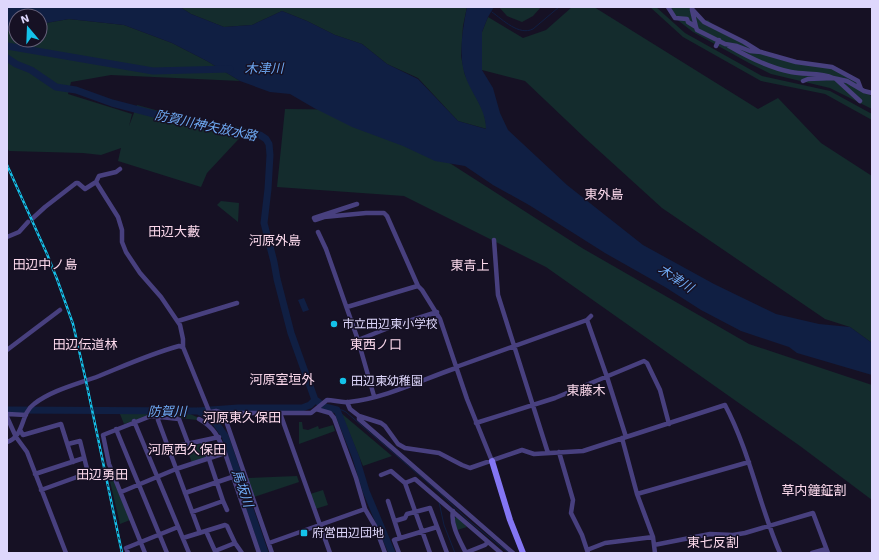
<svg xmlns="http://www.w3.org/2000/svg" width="879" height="560" viewBox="0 0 879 560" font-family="'Work Sans','Noto Sans JP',sans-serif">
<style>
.green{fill:#142c2d}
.water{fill:#101f43}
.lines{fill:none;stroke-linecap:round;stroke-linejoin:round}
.stream{stroke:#101f43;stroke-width:1}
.river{stroke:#101f43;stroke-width:7}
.street{stroke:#48407f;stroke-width:4.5}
.secondary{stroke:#8476f3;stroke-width:6}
.rail-casing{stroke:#14c2ea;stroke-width:2.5}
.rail{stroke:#161124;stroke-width:1;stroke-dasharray:3;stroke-linecap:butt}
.poi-dot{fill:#14c2ea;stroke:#161124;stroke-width:1.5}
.labels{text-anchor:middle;stroke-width:3;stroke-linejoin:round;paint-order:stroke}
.poi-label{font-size:12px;fill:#ded7fc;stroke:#161124;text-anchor:start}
.water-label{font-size:13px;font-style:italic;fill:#6ea9f3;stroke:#161124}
.neighbourhood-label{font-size:13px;fill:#fcd9ec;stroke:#161124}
</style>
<rect width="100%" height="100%" fill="#161124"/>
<!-- green -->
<path class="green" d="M180 7H467L463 26 461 56 465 75 484 113 487 129 458 121 418 78 387 64 362 44 335 35 307 21 282 11 252 25 224 27 191 14Z
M499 7H541L533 16 522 22 507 16Z
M572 7H594L758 109 778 98 821 143 872 176V343L850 327 825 319 662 208 585 138 525 81 482 70V32L488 17 523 38 546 30Z
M650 7H656L685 33 762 76 830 91 872 114V120L825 94 761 81 683 37Z
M671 7H689L703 22 708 20 713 25 760 53 831 68 860 83 864 90 872 97V109L830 88 771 74 749 63 693 32 675 18Z
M69 19 124 25 172 43 207 61 240 81 111 75 71 82 68 94 132 114 129 126 137 105 170 114 248 129 207 173 201 187 118 161 121 148 101 155 83 153 9 151 7 147V31L16 29V40H40V24Z
M285 109 367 110 582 248 749 344 872 385V500L800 446 546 267 404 196 277 187Z
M221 201 239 203 238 222 217 205Z
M150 413H188L199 418 197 420 151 415 124 424 120 414Z
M341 413 392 456 363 466Z
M299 422H302L303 429 308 430 318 426 319 429 333 425 335 431 299 444Z
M201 444 206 458 192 463 189 454 196 452 194 445Z
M110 472 130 520 120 524 108 473Z
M297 476 299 482 254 497 247 478Z
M323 490 328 505 315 509 310 494Z
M457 517 467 527 457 530 454 518Z"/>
<!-- water -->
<path class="water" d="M7 7H180L191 14 224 27 252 25 282 11 307 21 335 35 362 44 387 64 418 79 458 121 486 129C486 108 471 94 465 75 458 54 463 28 467 7H494L488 17 482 32V70L493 88 500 113 508 130 567 185 643 245 714 284 776 314 819 324 850 327 872 343V375L797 353 789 347 741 331 701 310 665 287 605 253 529 205 493 185 465 166 435 161 403 146 352 127 314 108 290 94 270 92 240 81 207 61 172 43 124 25 69 19 40 24V16H16V29L7 31Z
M304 298 309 310 303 312 298 300Z"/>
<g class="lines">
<!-- stream -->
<path class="stream" d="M492 12C503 20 519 36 533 29L559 7
M337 410H342L346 412 442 495 469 521 509 553
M439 502 444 525 455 553"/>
<!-- river -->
<path class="river" d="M7 46 153 71 230 69
M7 58 16 64 31 70 56 87 76 90 112 103 196 125 260 135 266 139 269 144 270 155 268 189 264 223 274 262 277 279 291 333 315 400
M317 401 325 407 337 410 356 458 366 491 392 553
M7 410 198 411 238 408H302L310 405 315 400
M198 411 213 419 225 436 265 553"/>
<!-- street -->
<path class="street" d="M668 7 675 18 687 19 688 22 696 27 697 30 725 44 737 46 750 51 761 52 796 62 832 67 858 81 861 89
M692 9 704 22 744 42 760 52
M692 10 696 27
M716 46 719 40
M729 46C748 57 769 68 791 72 805 75 821 72 833 78
M836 79 860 101
M803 81 808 79 833 78 847 81 864 91 872 93
M96 182 118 217 122 230V242L126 252 140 273 161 297 180 325 183 339V347L209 411 211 412 216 411 222 413H311L316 409
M357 204 314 218 315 220 324 217 366 213H384L387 216 418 286
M33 218 45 207 76 183H78L85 189 96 182 99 176 116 172 120 169
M318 232 326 249 358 340 374 396
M7 237 19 232 28 222
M494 240 498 295 548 453
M347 307 414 287 418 286 422 290 440 319 467 399 492 461
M587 320 607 377 626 437
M178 321 237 303
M358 340 396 325 437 312
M7 350 60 310
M456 367 587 320 591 316
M347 402 350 409 359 416V419L513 553
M222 413 225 418 272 553
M280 413 330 553
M7 414 26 415
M359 416 381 423 385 426 398 444 405 448 439 453 462 465 470 468 522 450 534 454 583 451 725 405C750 452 759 505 780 553
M7 417 16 437 27 452 66 553
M158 417V420L200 533
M199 419C214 427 219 438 225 453L259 553
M134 421 189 553
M206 422 211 412
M476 423 555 398 644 361 647 363 660 390 669 424
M116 429 167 553
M20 430 23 435 61 424 73 462
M622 438 637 494 653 537 655 553
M203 441 223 501
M7 442C25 436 20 414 34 404 52 390 78 384 99 376 126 365 150 354 179 346L183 347
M168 448 219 437
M559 452 573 500 571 513 582 535 588 553
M35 474 84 458
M381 475 391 471 405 483 430 553
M405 483 415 479 501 553
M41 490 88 473 80 441 68 444
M121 492 176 469 225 453
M185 493 244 473
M637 494 749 462
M388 501 400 538
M453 511C450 524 460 541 466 553
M192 512 223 501 227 510
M395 521 405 518 407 514 430 508 447 553
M206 531 215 551 235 543
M183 538 225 525 227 526 235 543 242 553
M269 543 365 509
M654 545 710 534 733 535 745 533 813 513 828 553
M587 550 605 543 653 537
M128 553 126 548 178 527
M145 553 109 464 103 435 151 416 179 419 188 443
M385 553 375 526 365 509 356 478 334 418 330 413 316 409 327 400C334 400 341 403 349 402 386 398 421 380 456 368
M399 553 394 540 437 527
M465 553 485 545 488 542
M812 553 826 549"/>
<!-- secondary -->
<path class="secondary" d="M492 461 510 520 523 553"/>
<!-- rail casing -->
<g class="rail-casing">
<path id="rail" d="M7 165 47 254 57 279 73 324 86 381 122 553"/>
</g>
<!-- rail -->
<use href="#rail" class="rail"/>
</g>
<!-- markers -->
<g class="poi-dot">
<circle cx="334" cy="324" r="4"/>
<circle cx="343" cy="381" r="4"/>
<rect x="300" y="529" width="8" height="8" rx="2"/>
</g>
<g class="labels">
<!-- poi labels -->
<g class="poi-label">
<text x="342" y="328">市立田辺東小学校</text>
<text x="351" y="385">田辺東幼稚園</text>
<text x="312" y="537">府営田辺団地</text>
</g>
<!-- water labels -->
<g class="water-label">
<text transform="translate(264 68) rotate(-1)" y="5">木津川</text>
<text transform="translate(206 125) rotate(12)" y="5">防賀川神矢放水路</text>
<text transform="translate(676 278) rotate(33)" y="5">木津川</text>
<text x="167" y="416">防賀川</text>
<text transform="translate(243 488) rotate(71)" y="5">馬坂川</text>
</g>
<!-- neighbourhood labels -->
<g class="neighbourhood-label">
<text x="604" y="199">東外島</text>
<text x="174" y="236">田辺大藪</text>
<text x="275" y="245">河原外島</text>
<text x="45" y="269">田辺中ノ島</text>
<text x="470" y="270">東青上</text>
<text x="85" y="349">田辺伝道林</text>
<text x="376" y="349">東西ノ口</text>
<text x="282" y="384">河原室垣外</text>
<text x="586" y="395">東藤木</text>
<text x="242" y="422">河原東久保田</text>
<text x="187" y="454">河原西久保田</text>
<text x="102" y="479">田辺勇田</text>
<text x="814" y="495">草内鐘鉦割</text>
<text x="713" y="547">東七反割</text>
</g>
</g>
<!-- border -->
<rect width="879" height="560" fill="none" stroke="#ded7fc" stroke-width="16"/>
<!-- north arrow -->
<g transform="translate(28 28) rotate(341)"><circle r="19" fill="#161124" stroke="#66607a"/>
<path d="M0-3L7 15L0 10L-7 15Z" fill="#14c2ea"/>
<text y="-6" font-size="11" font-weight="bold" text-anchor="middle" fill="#ded7fc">N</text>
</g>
</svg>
